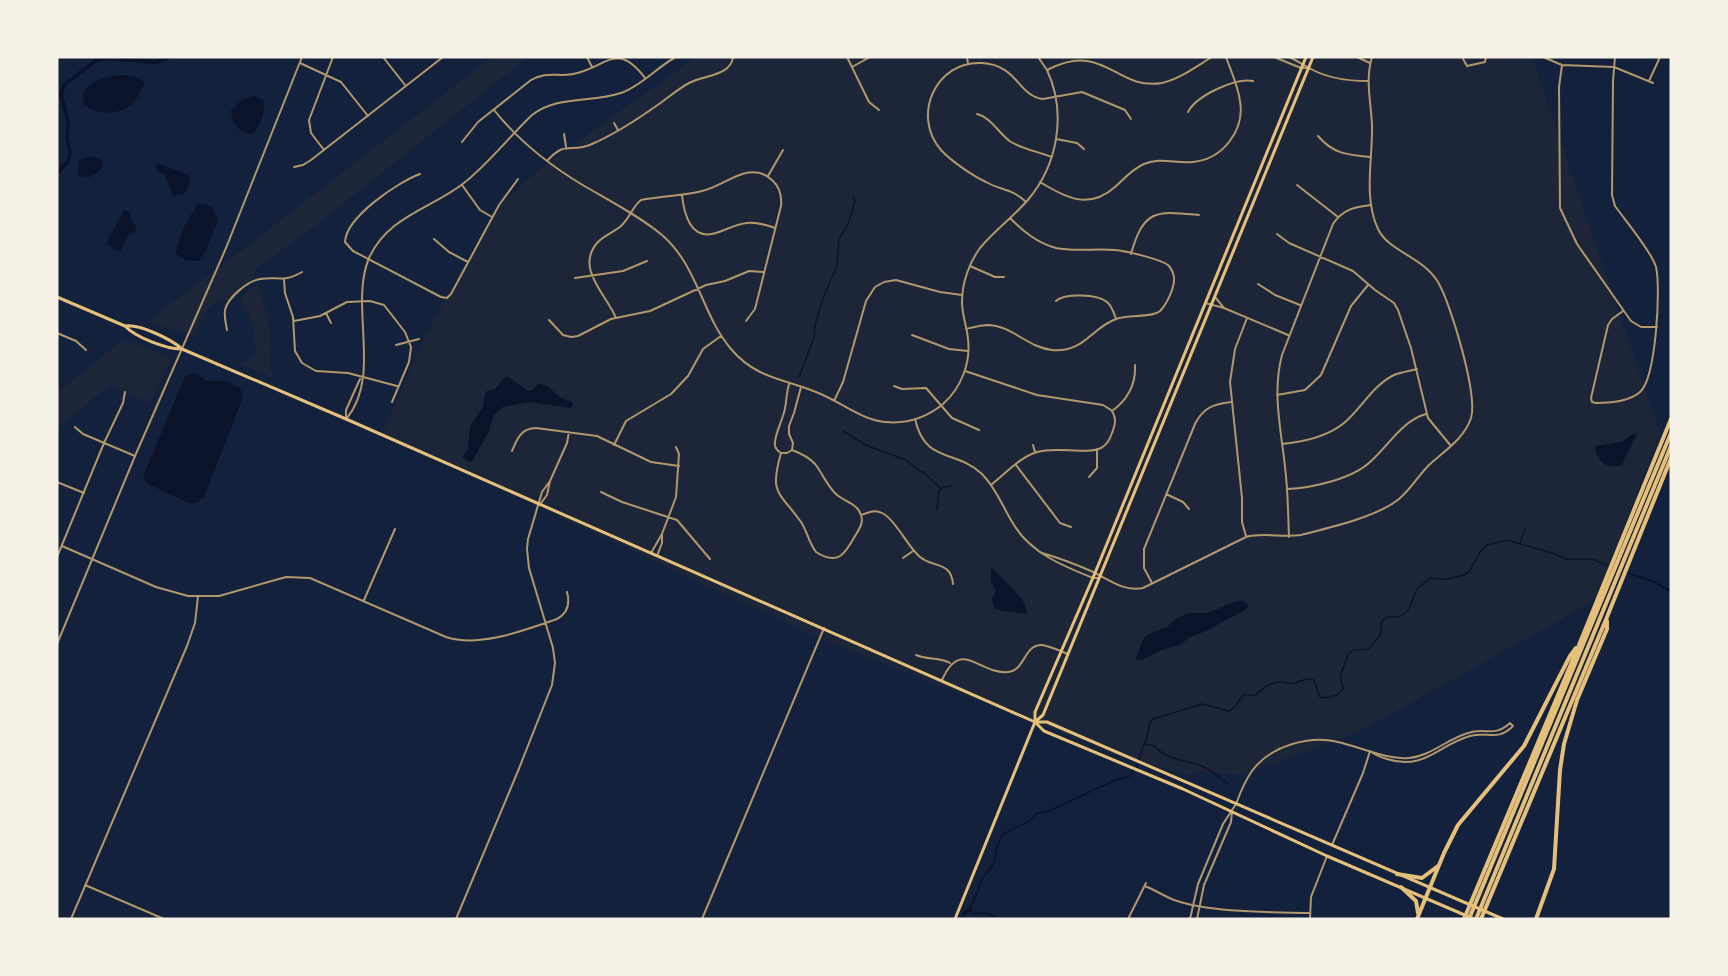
<svg xmlns="http://www.w3.org/2000/svg" width="1728" height="976" viewBox="0 0 1728 976" font-family="'Zilla Slab',serif">
<style>
.green{fill:#1d2539}
.water{fill:#0b132b}
.lines{fill:none;stroke-linecap:round;stroke-linejoin:round}
.stream{stroke:#0b132b;stroke-width:1.5}
.canal{stroke:#0b132b;stroke-width:4}
.minor{stroke:#b1986c;stroke-width:2}
.tertiary{stroke:#b1986c;stroke-width:2}
.secondary{stroke:#e5c07b;stroke-width:3}
.primary{stroke:#e5c07b;stroke-width:3}
.motorway{stroke:#e5c07b;stroke-width:4}
</style>
<rect width="100%" height="100%" fill="#14213d"/>
<!-- green -->
<path class="green" d="M492 57H528L317 224 257 268 254 271V281L229 302 220 299 207 310 195 337 147 322 228 261Z
M696 57H1532L1660 433 1603 583 1595 599 1585 606 1356 733 1241 775 1205 771 1186 775 1116 755 817 637 382 434 425 335 499 206 541 168Z
M256 285 259 286 268 318 270 347 269 364 274 378 241 364 257 355 251 318 240 297Z
M124 339 171 358 150 403 110 385 57 428V393Z"/>
<!-- water -->
<path class="water" d="M118 75 135 76 145 82C141 89 138 98 133 103 119 116 98 115 84 105 78 84 101 78 118 75Z
M255 96 263 100C267 112 260 123 254 133L250 135C237 129 232 125 231 110L243 99Z
M92 156 103 161C104 170 96 173 90 177L78 176 79 161 81 159Z
M159 164C169 168 179 170 189 175L190 183 184 194 173 196 165 175 157 170 156 166Z
M204 203 213 208 218 220 205 253 198 261H187L176 254C179 234 187 220 198 204Z
M124 210 130 212V218L136 227 135 232 128 235 120 252 106 244Z
M194 373 207 381H225L240 388 243 397 204 497 196 503H189L148 484 143 477 185 376Z
M506 376 529 391 533 390 538 384 546 385 560 397 572 402 573 405 571 408 529 402 503 407 494 415 488 433 473 460 470 462 462 457 468 449 470 426 483 407 485 394 487 391 495 389Z
M1637 434 1622 465C1606 470 1597 462 1595 446L1622 442 1631 435Z
M991 568 994 569C1004 584 1026 595 1027 614L1002 611 994 608 992 599 996 591 991 581Z
M1244 601 1249 606 1245 610 1206 631 1190 637 1180 645 1161 650 1142 660H1135L1144 638 1147 635 1167 627 1177 618 1189 613H1208L1234 602Z"/>
<g class="lines">
<!-- stream -->
<path class="stream" d="M799 377 814 338 815 325 823 298 837 266 839 239 849 222 855 200 853 197
M843 431 868 446 906 460 918 470 923 472 940 488
M937 510 939 491 943 487 952 486
M1520 542 1525 529
M1625 572 1652 581 1671 591
M1144 744 1155 746C1165 761 1191 760 1206 768 1214 772 1221 780 1229 784
M995 919C989 910 983 914 974 914L970 909 983 878 994 863 997 846 1003 834 1030 821 1037 813 1049 811 1113 781 1130 776 1137 766 1142 749 1147 737 1150 722 1153 719 1202 704 1229 711 1234 708 1243 695H1256C1264 687 1270 682 1281 682 1286 682 1291 685 1296 683 1303 680 1305 678 1314 680L1320 697C1328 699 1340 696 1343 688L1340 676 1349 653 1353 650 1369 649 1380 635 1382 621 1387 617H1399L1408 611 1417 589 1430 578 1447 579 1464 575 1469 572 1480 552 1487 545 1507 540 1555 554 1566 559H1592L1615 568"/>
<!-- canal -->
<path class="canal" d="M57 173 68 162 70 154 67 138 68 121 61 94 64 85 95 61 104 58 155 62 164 60 169 57
M964 914 970 909"/>
<!-- minor -->
<path class="minor" d="M383 57 405 85
M587 57 592 67
M847 57 869 102 879 110
M967 57 968 64
M1357 57 1370 63
M1462 57 1467 66 1485 62 1486 57
M1543 57 1562 65 1614 67 1653 83
M1615 57 1613 81 1612 195 1615 206C1625 220 1652 252 1656 267 1661 288 1656 378 1640 392 1630 401 1609 403 1596 403L1592 402 1591 398 1608 325 1612 319 1623 311
M300 63 341 82 368 116
M1562 65 1559 87 1560 208 1577 244 1631 321 1641 327H1657
M852 67 870 57
M1649 81 1660 57
M494 110C518 140 548 164 581 184 608 200 638 215 662 235 698 266 702 315 731 349 758 381 789 379 823 395 843 404 863 420 885 422 906 424 926 418 943 404 961 388 971 363 968 339 967 327 962 315 962 302 962 283 969 263 980 248 994 231 1013 217 1027 201 1058 165 1067 113 1047 70
M1188 112C1197 95 1235 78 1253 81
M977 114C991 117 999 134 1011 142 1023 149 1039 152 1052 157
M614 123 618 130
M564 134 566 147
M1318 136C1333 154 1348 155 1371 157
M1056 139 1077 143 1084 149
M462 142 478 122 531 80C546 71 558 77 573 74 606 68 616 40 645 78
M324 150 311 133 309 120 333 57
M547 161C567 139 570 154 592 144 615 134 638 119 659 104 669 97 678 89 689 83 704 75 731 76 733 57
M294 167 303 165 311 160 443 57
M420 174C398 182 346 217 345 242L353 251 441 297 447 298 451 294 499 205 518 179
M768 176 783 150
M1040 182C1066 198 1089 210 1115 187 1124 179 1132 169 1144 164 1161 157 1176 164 1193 162 1223 159 1245 130 1240 101 1238 86 1231 71 1226 57
M462 185 480 210 492 217
M1297 185 1338 217
M682 195C684 213 690 241 716 233 726 230 736 224 747 223 757 222 766 225 775 228
M1026 202C1011 188 1002 191 986 182 973 176 951 161 941 150 911 116 936 60 982 63 1018 65 1018 96 1043 99L1082 92 1125 110 1131 119
M1277 234 1289 243 1353 271 1375 290 1394 303 1398 310 1411 348 1428 418 1451 446
M434 239 449 252 468 262
M1131 254C1144 208 1157 211 1199 215
M970 266 995 277H1004
M575 278 623 271 647 261
M284 280 285 293 293 317 295 351 302 363 316 371 348 373 397 386
M1258 284 1275 295 1300 305
M1215 297 1224 308
M1056 301C1064 293 1098 294 1107 302 1112 306 1114 313 1116 319
M1205 303 1224 308 1288 335
M326 313 331 323
M616 318C607 295 574 268 598 242 605 235 614 232 621 226 630 218 632 207 641 200 662 196 682 196 702 191 725 186 750 159 772 180 780 187 782 196 781 206L755 309 746 321
M549 320 563 335 571 337 578 336 611 319 650 311 706 285 725 281 749 271 763 272
M294 321 320 316 347 302 370 301 384 305 405 332 411 347 409 362 392 402
M966 329C974 327 981 325 989 325 1012 326 1029 348 1052 350 1084 353 1091 328 1116 319 1128 314 1152 318 1160 311 1167 304 1175 287 1174 277 1173 272 1171 268 1168 265 1160 259 1126 251 1115 250 1096 248 1075 252 1056 248 1037 243 1023 231 1010 218
M227 330C226 324 224 317 225 310 228 297 248 281 260 279 279 276 283 283 302 272
M57 333 76 341 86 350
M912 335 949 349 968 351
M396 345 419 339
M965 371 1037 395 1103 405 1111 410
M894 386 902 389 926 388 952 418 979 430
M1277 395 1305 390 1321 375 1351 306 1368 285
M834 401 843 382 866 301 875 287 884 282 896 280 940 292 962 295
M1112 411C1127 400 1136 384 1135 365
M915 419C925 464 956 449 982 474 997 489 1003 508 1014 525 1031 553 1063 566 1093 578H1099
M75 427 83 434 135 456
M1282 444C1303 442 1328 436 1344 423 1361 409 1373 385 1394 375 1401 372 1409 371 1417 369
M614 445 626 421 671 394 688 376 703 349 721 336
M1033 445 1035 452
M792 450 793 443 789 434V426L794 413 801 387
M512 451C517 439 521 428 536 428L597 436 651 462 679 466
M781 453C769 495 779 491 801 522 807 531 809 543 816 552 838 566 845 554 855 536 859 529 864 523 861 515 858 504 844 501 837 495 827 486 823 474 815 464 809 457 800 453 792 450
M781 453C778 451 776 450 775 446 773 436 784 418 785 408 787 399 786 394 789 384
M781 453H787L792 450
M1016 465 1060 523 1071 527
M1089 477 1097 468V449
M57 482 84 493
M991 485C1005 474 1020 457 1037 452 1056 446 1087 455 1101 448 1107 445 1110 439 1112 433 1115 425 1117 419 1112 411
M1287 489C1312 488 1352 479 1370 462 1388 446 1403 420 1426 414
M601 492 622 502 677 520 710 559
M1166 494 1183 502 1189 509
M541 503 547 495 550 481
M861 515C869 512 876 509 884 514 896 521 908 547 920 557 933 568 951 561 953 584
M1246 536 1242 522V498L1230 382 1235 349 1247 318
M1289 537C1288 513 1288 490 1285 467 1281 429 1272 392 1282 355L1333 224C1343 209 1355 207 1371 205
M62 546 156 587 188 596H219L286 577 310 578 446 637C479 648 525 630 557 619 568 613 570 603 567 592
M651 553 662 534 676 497 679 454 676 447
M1042 553C1059 558 1075 564 1091 571 1108 579 1123 592 1143 588L1246 537C1263 532 1283 538 1301 535 1328 528 1377 517 1399 499 1411 489 1418 476 1429 465 1444 451 1464 439 1471 418 1478 395 1451 304 1438 282 1422 256 1389 252 1378 229 1363 197 1373 158 1372 125 1371 102 1365 80 1372 57
M657 556 662 543V534
M57 557 104 443 123 403 125 392
M903 558 913 551
M1152 583 1144 568V549L1195 424C1203 408 1213 404 1231 402
M364 600 395 529
M916 655C927 660 940 657 950 663
M942 680C961 637 979 675 1008 672 1025 671 1024 644 1042 645 1050 646 1060 651 1068 654
M1236 804C1240 793 1245 781 1252 771 1270 746 1309 735 1338 742 1360 747 1387 760 1409 758 1431 756 1447 739 1468 733 1485 727 1494 738 1510 723L1513 726C1497 742 1488 731 1470 736 1438 745 1424 771 1387 759 1380 757 1375 755 1370 751
M1332 845 1363 773 1370 751
M85 885 164 919
M1145 886C1155 890 1164 896 1174 900 1212 913 1269 912 1309 913
M71 919 187 646 195 623 198 596
M456 919 518 771 552 685 555 663 553 648 529 568 527 549 528 539 542 492 550 481 567 443 569 432
M702 919 824 628
M1128 919 1146 883
M1310 919 1311 897 1327 856"/>
<!-- tertiary -->
<path class="tertiary" d="M1038 57 1047 70C1105 40 1115 91 1162 83 1180 79 1197 66 1212 57
M1274 57 1301 68H1308
M1289 57C1298 61 1303 65 1311 69 1329 79 1348 81 1368 81
M346 418V410L360 379
M347 418C382 375 349 306 369 258 388 216 431 209 464 183 489 163 509 137 532 115 557 95 592 103 621 93 641 86 657 67 676 57
M57 644 135 456 226 248 302 57
M1190 919 1198 884 1223 824 1236 804
M1197 919 1204 885 1231 822 1232 812"/>
<!-- secondary -->
<path class="secondary" d="M1035 722 1043 715 1313 57
M955 919 1035 722V712L1095 573 1306 57"/>
<!-- primary -->
<path class="primary" d="M57 297 125 326C135 337 166 349 181 349
M125 326C140 324 171 339 182 349L346 419 1035 722 1044 731 1183 789 1327 856 1474 919
M1035 722H1047L1503 919"/>
<!-- motorway -->
<path class="motorway" d="M1397 874 1422 878 1438 866
M1401 887 1416 901 1418 913
M1417 919 1444 853 1458 825 1524 746 1570 656 1576 648
M1464 919 1579 645 1671 419
M1469 919 1671 433
M1476 919 1671 446
M1481 919 1607 617 1671 458
M1536 919 1554 869 1560 770 1564 744 1577 700 1607 629V621"/>
</g>
<!-- border -->
<rect width="1728" height="976" fill="none" stroke="#f6f1e7" stroke-width="117"/>
</svg>
